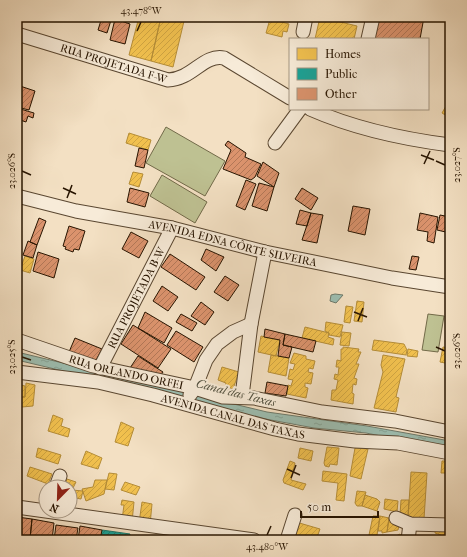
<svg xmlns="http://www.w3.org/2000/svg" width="467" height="557" viewBox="0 0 467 557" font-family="'IM FELL French Canon',serif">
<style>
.green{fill:#bec192;stroke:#726a49}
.water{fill:url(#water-ripples);stroke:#6d796a}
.homes{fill:url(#homes-hatch);stroke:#b58d37}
.public{fill:url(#public-hatch);stroke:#1c786a}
.building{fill:url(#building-hatch);stroke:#271400}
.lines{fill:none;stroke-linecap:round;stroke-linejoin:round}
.minor-casing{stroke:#5a4731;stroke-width:15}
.minor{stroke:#f7ebd8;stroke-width:13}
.ticks{fill:none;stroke:#271400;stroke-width:1.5}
.labels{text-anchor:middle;stroke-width:4;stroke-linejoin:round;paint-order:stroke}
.street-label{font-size:11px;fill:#271400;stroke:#f7ebd8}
.water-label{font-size:12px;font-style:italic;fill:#504f3e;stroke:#f7ebd8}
.neatline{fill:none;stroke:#271400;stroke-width:1.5}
.ticks-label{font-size:10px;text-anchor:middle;fill:#271400}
</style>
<defs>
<pattern id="water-ripples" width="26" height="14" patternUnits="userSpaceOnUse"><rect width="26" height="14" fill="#9cbdb0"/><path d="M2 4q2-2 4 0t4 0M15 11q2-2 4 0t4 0" fill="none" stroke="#86a296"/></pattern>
<pattern id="homes-hatch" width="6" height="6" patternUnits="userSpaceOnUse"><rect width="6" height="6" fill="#f2c14e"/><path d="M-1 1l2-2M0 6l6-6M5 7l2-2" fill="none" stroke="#d0a542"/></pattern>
<pattern id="public-hatch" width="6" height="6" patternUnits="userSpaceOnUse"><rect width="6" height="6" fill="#17a398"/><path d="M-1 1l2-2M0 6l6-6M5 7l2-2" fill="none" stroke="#15847a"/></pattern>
<pattern id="building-hatch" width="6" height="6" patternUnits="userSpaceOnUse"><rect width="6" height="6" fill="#db936d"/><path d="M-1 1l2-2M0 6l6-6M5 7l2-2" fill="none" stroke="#b27757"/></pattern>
</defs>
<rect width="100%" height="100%" fill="#f3e0c3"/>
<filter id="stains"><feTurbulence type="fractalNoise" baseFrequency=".005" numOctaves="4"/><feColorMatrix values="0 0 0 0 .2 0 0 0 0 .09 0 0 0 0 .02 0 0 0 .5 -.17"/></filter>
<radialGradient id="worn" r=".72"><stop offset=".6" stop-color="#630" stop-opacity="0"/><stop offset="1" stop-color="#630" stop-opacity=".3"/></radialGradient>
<!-- green -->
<path class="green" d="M166 127 225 161 205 196 146 163Z
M162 175 207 202 195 223 150 196Z
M428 314 444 316 438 352 422 350Z"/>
<!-- water -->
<path class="water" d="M335 294 343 295 336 303 330 301 331 295Z
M17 352 267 412 367 426 450 441V450L366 433 314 428 260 418 17 360Z"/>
<!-- homes -->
<path class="homes" d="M139 17H161L151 61 129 55Z
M161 17H185L173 67 151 61Z
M320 17 357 26 354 39H315Z
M270 19 289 24 287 32 283 31 282 37 266 33Z
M450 99V118L442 113Z
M129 133 151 140 148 150 126 143Z
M133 172 143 174 139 187 129 184Z
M25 256 34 259 30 273 20 270Z
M357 301 364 302 362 322 354 321Z
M346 306 353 307 350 323 344 322Z
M326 322 343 325 340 337 329 335V333L325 331Z
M305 327 329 333 328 337 334 339 333 345 302 338Z
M342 332 351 333 349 346 340 345Z
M261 336 280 340 276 356 258 352Z
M374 340 404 344 407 350 406 355 372 350Z
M343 347 359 349 358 352H361L356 364H359L354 378 357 379 356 385 353 384 352 393 354 394 353 404 331 400 332 390H336L338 380 334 379 335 374 338 375 339 367H336L337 360 341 361V349H343Z
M443 347 450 348V364L440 362Z
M408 349 418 351 417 357 407 356Z
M294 353 306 356V359L315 361 313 369 309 368 308 372 313 373 311 384 305 383V387L308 388 306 398 287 394 288 385 291 386 293 380 288 379 290 369 293 370 295 364 290 363Z
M271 355 289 358 286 376 268 372Z
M383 355 405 359 396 397 399 398 396 412 374 408 383 372 381 365Z
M222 367 239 372 233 389 225 386 226 383 218 380Z
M26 383 35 385 33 406 22 407 20 403 22 397H25Z
M17 384 25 386V397H22L21 402 17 401Z
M53 415 63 419 61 426 70 429 68 437 48 431Z
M121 422 134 428 128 446 115 442Z
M17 424H21L19 434H17Z
M327 447 339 448 337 465 330 464 329 467 325 466 324 463Z
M38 448 61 455 58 464 36 457Z
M300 448 313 451 311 461 298 458Z
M355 448 368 449 361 479 350 476Z
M86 451 102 458 98 469 81 464Z
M290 461 295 463 291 480 306 484 303 490 284 483 283 480Z
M442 461H450V495V493L447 492 449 473H441Z
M30 467 52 474 48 484 27 476Z
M323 471 347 474 344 501 336 500 338 483 322 481Z
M411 472 427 473 424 519 408 518Z
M109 473 117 474 114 490 105 489Z
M67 479 76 482 72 490 83 491 81 499 70 497V487H64Z
M95 480H107L104 494 86 501 82 489 93 487Z
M125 482 140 487 136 495 121 490Z
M357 491 366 492 362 506H357L355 503Z
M365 495 377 499 380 502 377 511 362 506Z
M385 499 398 501 397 512 384 509Z
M122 500 134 502 132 522 122 520 124 505H121Z
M401 500H409L408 516 400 515Z
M142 502 152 504 150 525 139 523Z
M373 516H380L377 535H369Z
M380 516 389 518 387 532 382 533V531H378Z
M389 518 400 521 398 530 387 532Z
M296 522 320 529 316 540H291Z
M436 527 450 530 448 540H439L441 535 435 533Z
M400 534 404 540H377L396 536Z"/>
<!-- public -->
<path class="public" d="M102 530 130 534 129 540H100Z"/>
<!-- building -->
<path class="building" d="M102 17H112L107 33 98 30Z
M377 17H424L420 39H374Z
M115 19 130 24 125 44 110 40Z
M17 85 35 91 29 110 17 107Z
M17 108 34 113 33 118 28 116 26 122 17 119Z
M228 141 246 153 245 157 261 164 255 177 251 180 223 169 231 150 225 145Z
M139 148 148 150 144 168 135 166Z
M263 162 279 173 274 187 257 176Z
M246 180 256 184 245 210 236 206Z
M259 183 274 187 267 211 252 206Z
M130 188 149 193 145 207 127 202Z
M302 188 318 198 311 210 295 199Z
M353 206 370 209 365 235 348 231Z
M300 210 311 213 307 226 296 224Z
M311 213 323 215 317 243 302 240Z
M420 213 438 217 434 243 427 241 428 232 417 230Z
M440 215 450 217V233L437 230Z
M39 218 46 221 37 245 30 242Z
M69 226 85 231 79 250 74 249 73 252 65 249 66 247 63 246Z
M131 232 148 241 139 258 122 249Z
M28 241 37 245 33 258 23 255Z
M206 249 224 257 216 271 201 260Z
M38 252 59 259 54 278 33 271Z
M170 254 205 277 196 290 161 267Z
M412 256 419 257 416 270 409 269Z
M225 276 239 285 228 301 214 292Z
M162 286 178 297 168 311 153 301Z
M201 302 214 312 205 325 191 316Z
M145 312 172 328 164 343 138 328Z
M181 314 197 323 192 331 176 322Z
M133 325 171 349 158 368 121 344Z
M265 329 285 334 283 345 292 347 289 358 278 356 280 340 264 337Z
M176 331 203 347 194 362 167 345Z
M285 334 316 341 313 352 283 345Z
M75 338 102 349 95 362 69 352Z
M138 356 163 372 161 375 130 368Z
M267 382 288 386 286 396 265 393Z
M449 389H450V420L446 419Z
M17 517 32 519 30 539 17 537Z
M32 519 54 523 52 540 30 539Z
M56 525 78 528 76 540H54Z
M80 526 102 530 100 540H78Z"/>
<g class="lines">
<!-- minor casing -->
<g class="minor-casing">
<g id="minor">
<path d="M303 32 306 17"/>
<path id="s1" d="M17 34 168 80C193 79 203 54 224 58L290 98"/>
<path d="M368 39 373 17"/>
<path d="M310 109C353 128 403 139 450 145"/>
<path d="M275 143 300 109"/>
<path id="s2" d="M17 196 76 211 172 228 265 252 392 278 450 287"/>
<path id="s3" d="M17 340 93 366 195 388 223 397 254 398 322 412 395 421 450 432"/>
<path id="s4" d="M100 368 172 228"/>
<path id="s5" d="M17 372 98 382 153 395 275 429 298 434 355 441 398 443 450 453"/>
<path d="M190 395 195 388 206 360 217 344 233 332 251 324"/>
<path d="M242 396 251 324 265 252"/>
<path d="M56 487 60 476"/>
<path d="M17 507 254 540"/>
<path d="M396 518 410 524 450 525"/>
<path d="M287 540 295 515"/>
<path d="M408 540 410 524"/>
</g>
</g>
<!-- minor -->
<use href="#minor" class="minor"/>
</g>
<!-- ticks -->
<path class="ticks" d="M137 31 141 22M421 155 434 160M436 161 445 165M424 164 430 151M22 171 31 175M63 188 76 194M67 198 72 185M354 312 367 317M358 321 363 308M436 347 445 351M22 357 31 360M287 469 300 475M291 478 296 465M267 535 271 526"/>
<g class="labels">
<!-- street labels -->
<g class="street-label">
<text dy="4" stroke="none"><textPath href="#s1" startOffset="101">RUA PROJETADA F-W</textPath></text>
<text dy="4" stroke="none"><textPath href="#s2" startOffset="221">AVENIDA EDNA CÔRTE SILVEIRA</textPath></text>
<text dy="4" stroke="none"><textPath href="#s4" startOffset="79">RUA PROJETADA B-W</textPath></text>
<text dy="4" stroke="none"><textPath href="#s3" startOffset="114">RUA ORLANDO ORFEI</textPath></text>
<text dy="4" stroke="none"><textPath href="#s5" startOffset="221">AVENIDA CANAL DAS TAXAS</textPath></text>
</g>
<!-- water labels -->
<g class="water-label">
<text transform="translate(236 393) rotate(14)" y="4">Canal das Taxas</text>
</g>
</g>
<!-- margin -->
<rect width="467" height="557" fill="none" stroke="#f3e0c3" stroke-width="44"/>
<!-- legend -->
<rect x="289" y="38" width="140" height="72" fill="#f7ebd8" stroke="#a49582"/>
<rect x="297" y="48" width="20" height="12" fill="#f2c14e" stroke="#a49582"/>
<text x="325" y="58" font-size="12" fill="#271400">Homes</text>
<rect x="297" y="68" width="20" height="12" fill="#17a398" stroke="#a49582"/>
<text x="325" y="78" font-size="12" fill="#271400">Public</text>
<rect x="297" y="88" width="20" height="12" fill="#db936d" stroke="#a49582"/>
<text x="325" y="98" font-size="12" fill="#271400">Other</text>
<!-- north arrow -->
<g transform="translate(58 499) rotate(203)"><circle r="19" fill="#f7ebd8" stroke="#a49582"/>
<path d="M0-3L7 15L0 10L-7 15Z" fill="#8f2418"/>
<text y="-6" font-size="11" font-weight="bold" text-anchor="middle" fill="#271400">N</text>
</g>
<!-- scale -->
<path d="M301 511v6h77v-6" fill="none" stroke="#271400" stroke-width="2"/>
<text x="307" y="511" font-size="12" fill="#271400" stroke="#f7ebd8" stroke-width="3" paint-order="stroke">50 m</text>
<rect x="22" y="22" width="423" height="513" class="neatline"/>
<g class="ticks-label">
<text x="141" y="14">43.478°W</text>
<text transform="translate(456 165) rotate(-90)" y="4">23.027°S</text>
<text transform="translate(11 171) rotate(-90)" y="4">23.026°S</text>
<text transform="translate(456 351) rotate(-90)" y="4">23.026°S</text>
<text transform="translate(11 357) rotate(-90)" y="4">23.025°S</text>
<text x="267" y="550">43.480°W</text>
</g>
<rect width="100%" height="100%" filter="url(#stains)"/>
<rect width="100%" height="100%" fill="url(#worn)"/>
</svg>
